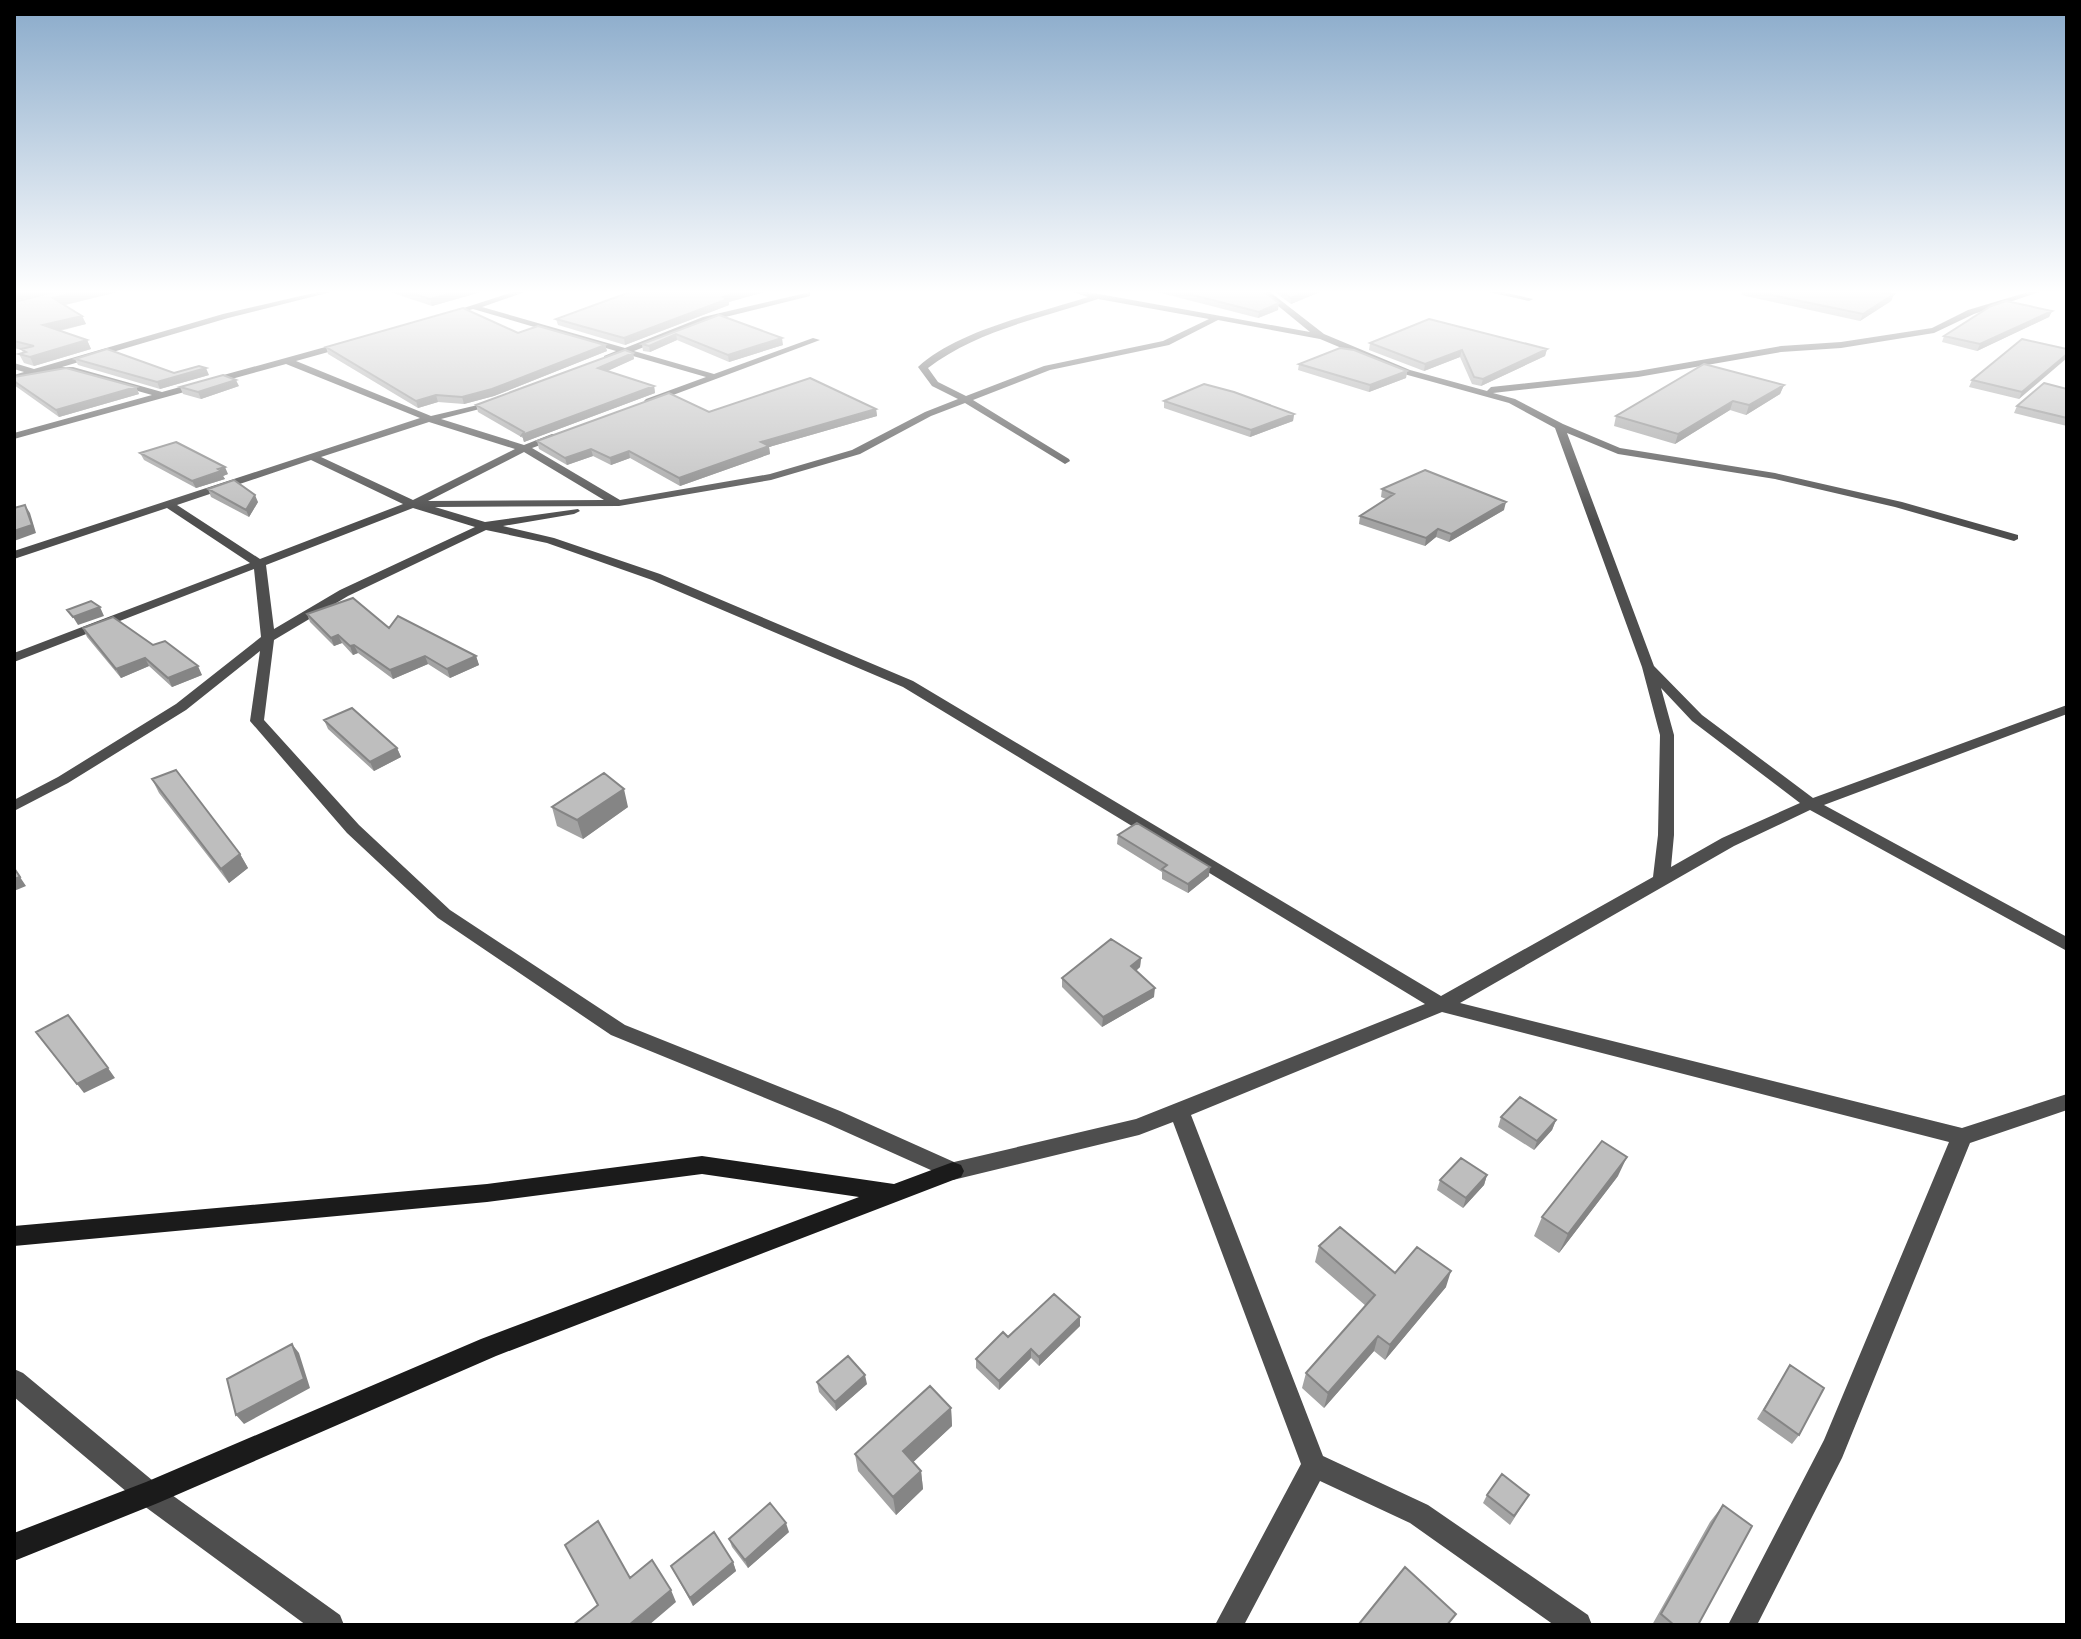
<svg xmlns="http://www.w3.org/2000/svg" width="2081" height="1639" viewBox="0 0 2081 1639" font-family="'Golos Text',sans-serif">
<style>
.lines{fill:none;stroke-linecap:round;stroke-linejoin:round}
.street{fill:#4e4e4e;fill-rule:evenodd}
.secondary{fill:#1b1b1b;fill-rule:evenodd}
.wall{fill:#a3a3a3}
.shaded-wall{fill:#858585}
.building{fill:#bebebe;stroke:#858585;stroke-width:2}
</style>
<rect width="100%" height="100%" fill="#fff"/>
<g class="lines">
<!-- street -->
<path class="street" d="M318 292H331L228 318 62 367H73L162 392 347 341 351 344 350 346 296 361 431 416 499 400V404L441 419 524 445 552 434H560V438L532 448 620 500 770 474 852 450 925 412 958 399 932 386 918 367C956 331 1038 313 1088 297L1073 292H1088L1310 332 1261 292H1270L1324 334 1410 370 1487 391 1491 387 1638 371 1781 346 1841 342 1932 328 1968 310 2028 292H2039L1974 314 1934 333 1841 348 1781 352 1638 377 1493 393 1515 399 1563 424 1620 448 1775 473 1902 502 2018 535V539L2014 541 1895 507 1775 479 1618 454 1567 433 1654 666 1702 715 1813 798 2067 705V714L1824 805 2067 937V951L1810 810 1734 846 1460 1003 1962 1128 2067 1094V1110L1970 1143 1842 1458 1757 1625H1728L1824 1440 1949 1142 1442 1012 1191 1115 1323 1456 1428 1505 1588 1615 1592 1625H1554L1410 1523 1320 1481 1244 1625H1215L1301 1464 1173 1122 1139 1135 953 1180 826 1123 611 1035 438 918 347 833 250 721 260 651 186 710 68 783 14 811V800L58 777 176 704 261 637 254 569 14 662V653L250 563 167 508 14 559V551L420 418 286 364 14 439V433L152 395 70 372 35 375 14 381V375L24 372 14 369V363L34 369 223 314ZM1098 299 1209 319 1163 341 1044 366 966 396 938 382 928 368C976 331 1041 318 1098 299ZM1218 320 1320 339 1404 374 1509 403 1555 428 1642 667 1660 735 1658 835 1653 877 1441 996 913 681 660 574 554 538 503 526 574 514 580 511 578 509 485 522 435 507 619 506 771 480 860 454 931 416 965 403 1065 464 1070 461 1069 459 973 400 1050 370 1169 345ZM429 422 515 449 413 500 321 457ZM524 452 604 500 428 501ZM311 460 403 504 260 559 177 505ZM413 508 475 527 340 590 274 629 266 565ZM486 530 547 543 652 580 903 687 1425 1004 1136 1119 954 1162 840 1111 625 1025 450 910 359 825 264 720 274 640 348 596ZM1661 688 1692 721 1800 803 1722 838 1671 867 1674 835V735Z
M513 292H525L482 307 625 348 703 317 810 292V296L709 321 634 351 714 374 813 338 820 340 649 404 644 401 646 399 706 377 626 354 604 360V356L616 351 473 309 446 317 442 315Z
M1488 292H1503L1533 299 1529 301Z
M14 1369 23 1373 158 1485 340 1615 344 1625H306L140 1503 14 1397Z"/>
<!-- secondary -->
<path class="secondary" d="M702 1156 894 1184 953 1162 961 1165 964 1171 961 1177 496 1356 158 1503 14 1561V1533L146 1482 481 1339 859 1197 702 1174 487 1202 14 1246V1226L487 1184Z"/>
</g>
<!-- wall -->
<path class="wall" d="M390 292H481L432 306Z
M630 292H764L729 302V305L625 345 558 325 556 319Z
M1157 292H1264L1278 310 1258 318Z
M1275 292H1320L1291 304Z
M1742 292H1882L1894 294 1891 301 1860 321 1741 295Z
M14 302 64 305 82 316 86 324 60 331 87 340 91 349 34 366 24 363 19 354 23 353 22 350 14 348Z
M2052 311 2049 317 1977 351 1942 342 1944 336Z
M719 315 783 345 729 362 677 340 650 352 643 351 642 344Z
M518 333 605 345 607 351 494 396 464 404 438 402 418 408 328 354 326 347Z
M1370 343 1547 349 1545 356 1481 386 1472 384 1460 357 1424 371 1369 350Z
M2067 349 2019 399 1969 387 1972 380Z
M633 353 634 359 607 371 654 386 655 393 524 442 523 438 478 412 476 405Z
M75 359 174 373 209 375 160 389 78 365Z
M1299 364 1407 371 1406 378 1369 392 1298 370Z
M14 377 136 387 139 394 59 417 14 385Z
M1784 385 1780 394 1746 415 1730 410 1675 444 1614 426 1616 416Z
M239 386 201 399 183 394 180 387Z
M2067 389V426L2014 413 2017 406Z
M1164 401 1294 414 1293 421 1250 437 1164 408Z
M876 409 877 416 769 447 770 454 680 486 630 458 611 465 593 456 567 465 539 449 537 441 709 412Z
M140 453 228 474 223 476 225 479 196 488 144 460Z
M208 489 258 502 249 517 211 497Z
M1382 489 1504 510 1449 542 1436 537 1425 546 1359 524 1360 516 1386 499 1381 497Z
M307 614 476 656 479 665 450 678 428 664 393 679 358 653 353 655 342 643 334 646 310 622Z
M83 628 153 645 202 675 172 687 149 666 121 678 87 637Z
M324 720 397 748 401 757 374 771 328 729Z
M152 779 240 854 248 868 229 883 159 793Z
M552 807H628L583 839 557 826Z
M1118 835 1209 876 1188 893 1162 879V872L1117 844Z
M1141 958 1140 967 1136 971 1154 997 1102 1027 1062 987V978Z
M1501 1117 1556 1120 1552 1130 1534 1150 1498 1127Z
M1487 1175 1484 1185 1463 1208 1437 1190 1440 1180Z
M1618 1176 1559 1253 1534 1236 1542 1217Z
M1319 1246 1395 1273 1446 1287 1385 1360 1374 1351 1324 1408 1302 1388 1306 1373 1366 1306 1315 1262Z
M1080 1326 1039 1366 1031 1358 999 1390 976 1368V1359L1008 1337Z
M1790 1365 1799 1435 1792 1444 1757 1419Z
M817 1382 867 1384 836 1411 819 1392Z
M951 1408 952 1426 913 1462 921 1471 923 1489 896 1515 858 1471 855 1454Z
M1487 1495H1529L1510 1525 1483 1503Z
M1723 1505 1698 1625H1652L1710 1522Z
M789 1532 748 1568 732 1547 729 1539Z
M733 1562 736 1571 693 1606 671 1566Z"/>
<!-- shaded-wall -->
<path class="shaded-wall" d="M14 292H51L14 301Z
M80 292H118L57 307 53 298Z
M458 292H481L432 306 430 299Z
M742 292H764L729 302V305L625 345 624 338 723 297Z
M1306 292H1320L1291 304V298Z
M1894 294 1891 301 1860 321 1863 314Z
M1279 303 1278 310 1258 318 1259 312Z
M2052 311 2049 317 1977 351 1980 344Z
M82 316 86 324 47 333 43 325Z
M676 334 677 340 650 352 649 346Z
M782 338 783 345 729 362 728 355Z
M87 340 91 349 34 366 30 357Z
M605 345 607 351 494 396 464 404 462 397Z
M1547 349 1545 356 1481 386 1483 379Z
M1462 350 1460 357 1424 371 1425 364Z
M633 353 634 359 599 375 598 368Z
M2067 354V358L2019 399 2022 392Z
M206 368 209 375 160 389 157 382Z
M1407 371 1406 378 1369 392 1370 385Z
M236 380 239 386 201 399 198 392Z
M1784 385 1780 394 1746 415 1749 405Z
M654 386 655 393 524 442 522 435Z
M136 387 139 394 59 417 56 410Z
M436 395 438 402 418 408 416 401Z
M1733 401 1730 410 1675 444 1678 434Z
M876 409 877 416 769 447 770 454 680 486 679 478 761 442Z
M1294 414 1293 421 1250 437 1251 430Z
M591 449 593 456 567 465 565 458Z
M629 451 630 458 611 465 610 458Z
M225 467 228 474 223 476 225 479 196 488 192 481Z
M255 495 258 502 249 517 246 510Z
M1506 502 1504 510 1449 542 1451 534Z
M25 505 30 513 36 533 14 541V531Z
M1438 529 1436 537 1425 546 1426 538Z
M100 607 104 616 78 625 73 617Z
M338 635 342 643 334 646 331 638Z
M354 645 358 653 353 655 350 646Z
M425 656 428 664 393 679 390 670Z
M476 656 479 665 450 678 447 669Z
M145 658 149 666 121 678 116 669Z
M198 666 202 675 172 687 168 678Z
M397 748 401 757 374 771 370 762Z
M624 789 628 807 583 839 577 820Z
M240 854 248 868 229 883 221 869Z
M1210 867 1209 876 1188 893V884Z
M20 877 26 886 14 891V879Z
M1141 958 1140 967 1130 976 1131 966Z
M1155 988 1154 997 1102 1027 1103 1017Z
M108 1068 115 1078 84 1093 77 1084Z
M1556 1120 1552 1130 1534 1150 1537 1141Z
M1627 1157 1618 1176 1559 1253 1568 1234Z
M1487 1175 1484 1185 1463 1208 1466 1198Z
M1451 1271 1446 1287 1385 1360 1390 1345Z
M1080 1317V1326L1039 1366V1357Z
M1378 1336 1374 1351 1324 1408 1328 1393Z
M292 1344 299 1353 310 1388 244 1424 236 1415Z
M1031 1349V1358L999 1390V1381Z
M865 1375 867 1384 836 1411 835 1402Z
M951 1408 952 1426 906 1469 903 1451Z
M921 1471 923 1489 896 1515 893 1497Z
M786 1523 789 1532 748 1568 745 1560Z
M733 1562 736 1571 693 1606 690 1598Z
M671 1590 676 1602 649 1625H629Z"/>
<!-- building -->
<path class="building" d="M53 292H80L53 298 82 316 43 325 87 340 30 357 19 354 26 352 21 349 34 346 14 341V302Z
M407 292H458L430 299Z
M630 292H742L723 297 728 299 624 338 556 319Z
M1181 292H1264L1279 303 1259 312Z
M1283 292H1306L1291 298Z
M1757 292H1882L1894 294 1863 314Z
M2006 301 2052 311 1980 344 1944 336 1991 306Z
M463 308 518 333 538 326 605 345 492 389 462 397 436 395 416 401 326 347Z
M719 315 782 338 728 355 676 334 649 346 642 344Z
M1429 319 1547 349 1483 379 1474 377 1462 350 1425 364 1370 343Z
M2022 339 2067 349V354L2022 392 1972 380Z
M1340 348 1354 350 1407 371 1370 385 1299 364Z
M107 349 174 373 199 366 206 368 157 382 75 359Z
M625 350 633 353 598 368 654 386 522 435 524 432 476 405Z
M1704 364 1784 385 1749 405 1733 401 1678 434 1616 416Z
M66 368 136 387 56 410 14 381V377Z
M223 375 236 380 198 392 180 387Z
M810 378 876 409 761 442 769 446 679 478 629 451 610 458 591 449 565 458 537 441 669 393 709 412Z
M2044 383 2067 389V418L2017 406Z
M1204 384 1234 392 1294 414 1251 430 1164 401Z
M176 442 225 467 218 469 221 471 192 481 140 453Z
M1425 470 1506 502 1451 534 1438 529 1426 538 1360 516 1394 494 1382 489Z
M234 480 255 495 246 510 208 489Z
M25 505 32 525 14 531V508Z
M353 598 389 628 398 616 476 656 447 669 425 656 390 670 354 645 350 646 338 635 331 638 307 614Z
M91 601 100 607 73 617 67 610Z
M113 617 153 645 165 641 198 666 168 678 145 658 116 669 83 628Z
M352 708 397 748 370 762 324 720Z
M176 770 240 854 221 869 152 779Z
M604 773 624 789 577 820 552 807Z
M1137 823 1210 867 1188 884 1162 869 1167 865 1118 835Z
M14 868 20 877 14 879Z
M1111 939 1141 958 1131 966 1155 988 1103 1017 1062 978Z
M68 1015 108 1068 77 1084 36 1032Z
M1520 1097 1556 1120 1537 1141 1501 1117Z
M1602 1141 1627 1157 1568 1234 1542 1217Z
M1461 1158 1487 1175 1466 1198 1440 1180Z
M1340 1227 1395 1273 1417 1247 1451 1271 1390 1345 1378 1336 1328 1393 1306 1373 1375 1295 1319 1246Z
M1054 1294 1080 1317 1039 1357 1031 1349 999 1381 976 1359 1003 1332 1008 1337Z
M292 1344 304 1379 236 1415 227 1379Z
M848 1356 865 1375 835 1402 817 1382Z
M1790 1365 1824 1388 1799 1435 1764 1410Z
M930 1386 951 1408 903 1451 921 1471 893 1497 855 1454Z
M1502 1474 1529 1495 1514 1516 1487 1495Z
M770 1503 786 1523 745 1560 729 1539Z
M1723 1505 1752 1526 1698 1625H1674L1661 1614Z
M598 1521 630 1578 652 1560 671 1590 629 1625H573L598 1605 565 1545Z
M714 1532 733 1562 690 1598 671 1566Z
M1405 1567 1456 1614 1447 1625H1360L1359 1624Z"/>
<!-- sky -->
<linearGradient id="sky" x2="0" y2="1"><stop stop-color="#89aaca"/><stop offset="0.56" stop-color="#fff"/><stop offset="1" stop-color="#fff" stop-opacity="0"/></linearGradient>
<rect width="2081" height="521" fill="url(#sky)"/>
<!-- border -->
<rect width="2081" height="1639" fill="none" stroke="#000000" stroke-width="32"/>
</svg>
